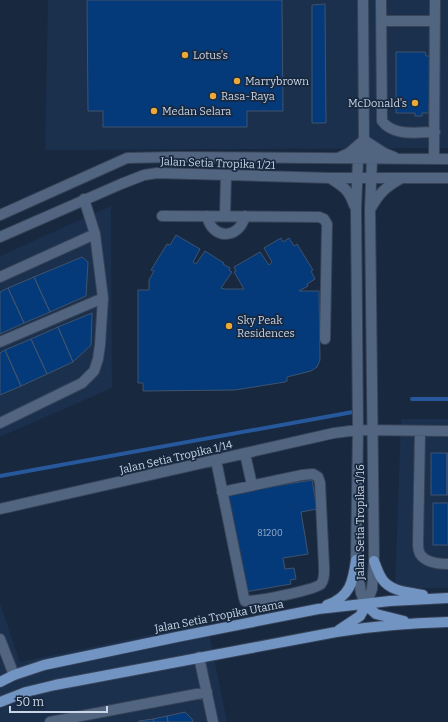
<svg xmlns="http://www.w3.org/2000/svg" width="448" height="722" viewBox="0 0 448 722" font-family="Bitter,serif">
<style>
.built{fill:#1b304d}
.lines{fill:none;stroke-linecap:round;stroke-linejoin:round}
.stream{stroke:#27589b;stroke-width:4}
.building{fill:#043a7a;stroke:#40536c}
.minor-casing{stroke:#374357;stroke-width:12}
.major-casing{stroke:#374357;stroke-width:12}
.minor{stroke:#526580;stroke-width:10}
.major{stroke:#7294c2;stroke-width:10}
.poi-dot{fill:#eba939;stroke:#17283f;stroke-width:1.5}
.labels{text-anchor:middle;stroke-width:3.5;stroke-linejoin:round;paint-order:stroke}
.number-label{font-size:9px;fill:#98aeca}
.poi-label{font-size:11px;fill:#cad5e5;stroke:#17283f;text-anchor:start}
.street-label{font-size:11px;fill:#cad5e5;stroke:#17283f}
</style>
<rect width="100%" height="100%" fill="#17283f"/>
<!-- built -->
<path class="built" d="M48 0H448V148L45 150Z
M111 206 112 388 0 437V256Z
M401 419H448V588H395Z
M0 603 20 662 207 623 227 722H0Z"/>
<g class="lines">
<!-- stream -->
<path class="stream" d="M412 399H448
M0 476 353 412"/>
</g>
<!-- building -->
<path class="building" d="M87 0H282L283 111H247V127H103V111H88Z
M325 4 326 123H312V5Z
M396 52H425L426 56H432V103H429V113H422V116H415V113H396Z
M176 235 200 249 193 262 196 264 205 251 224 263 223 264 230 268 229 270 232 272 221 288 224 289H244L234 272 236 271 234 267 260 252 269 265 272 262 264 248 281 238 283 242 289 238 294 246 297 244 313 270 311 271 315 279 307 284 308 286 299 291H319L320 360 317 367 311 371 287 377V381L285 382 235 390 143 391V383H138V290H149V280L154 271 151 270 167 244 170 245Z
M82 257 88 262 86 296 50 312 34 277Z
M34 277 50 312 24 323 8 288Z
M8 288 24 323 0 334V292Z
M92 313 91 345 73 362 58 327Z
M58 327 73 362 47 374 31 339Z
M31 339 47 374 21 386 5 350Z
M5 350 21 386 0 395V353Z
M431 453H447V495H431Z
M447 453H448V495H447Z
M312 480 317 509 301 512 308 554 283 558 285 569 294 568 296 579 290 580 291 584 245 592 228 494Z
M433 503H448V545H433Z
M185 712 192 719 193 722H168L167 716Z
M167 716 168 722H154L153 719Z
M153 719 154 722H139V721Z"/>
<g class="lines">
<!-- minor casing -->
<g class="minor-casing">
<path id="minor" d="M363 0 364 140 358 159 356 209 358 430 356 560 361 593 366 605
M381 0 382 121C394 137 418 132 435 132
M382 21H435
M364 140 372 158 370 209 374 561 372 589 366 605
M364 140 384 153 394 157
M338 158 349 153 364 140
M434 159 435 0
M330 178C344 187 349 190 354 205
M371 208C379 193 386 187 400 179
M0 215 127 158 174 157 448 159
M162 216 319 217 324 219 327 224 325 339
M207 216C212 240 239 240 245 216
M225 216 226 175
M0 237 121 184 144 175 157 173 330 178H448
M0 277 95 234
M0 342 103 298
M0 423 82 383 94 371 98 359 100 345 103 298 95 234 84 199
M420 431 418 545C418 548 419 552 420 554 426 563 439 564 448 564
M245 454 252 485
M216 460 244 598 245 601C255 602 315 590 321 584 325 579 324 572 324 566L320 483 318 477 313 474 302 475 222 492
M0 509 334 433 358 430 448 431
M0 639 14 675
M199 657 213 722
M50 722 207 692"/>
</g>
<!-- major casing -->
<g class="major-casing">
<path id="major" d="M374 561C376 566 378 573 382 579 391 592 409 592 423 595
M327 605C350 597 353 582 356 560
M366 605 376 614 404 621
M339 630 360 616 366 605
M0 682 14 675 44 665 177 637 318 609 390 601 448 598
M0 702 26 692 55 685 336 632C373 626 410 623 448 622"/>
</g>
<!-- minor -->
<use href="#minor" class="minor"/>
<!-- major -->
<use href="#major" class="major"/>
</g>
<!-- markers -->
<g class="poi-dot">
<circle cx="185" cy="55" r="4"/>
<circle cx="237" cy="81" r="4"/>
<circle cx="213" cy="96" r="4"/>
<circle cx="415" cy="103" r="4"/>
<circle cx="154" cy="111" r="4"/>
<circle cx="229" cy="326" r="4"/>
</g>
<g class="labels">
<!-- number labels -->
<g class="number-label">
<text x="270" y="536">81200</text>
</g>
<!-- poi labels -->
<g class="poi-label">
<text x="193" y="59">Lotus's</text>
<text x="245" y="85">Marrybrown</text>
<text x="221" y="100">Rasa-Raya</text>
<text x="407" y="107" text-anchor="end">McDonald's</text>
<text x="162" y="115">Medan Selara</text>
<text x="237" y="324">Sky Peak<tspan x="237" dy="13">Residences</tspan></text>
</g>
<!-- street labels -->
<g class="street-label">
<text transform="translate(218 163) rotate(2)" y="4">Jalan Setia Tropika 1/21</text>
<text transform="translate(176 457) rotate(-13)" y="4">Jalan Setia Tropika 1/14</text>
<text transform="translate(360 522) rotate(-90)" y="4">Jalan Setia Tropika 1/16</text>
<text transform="translate(219 616) rotate(-11)" y="4">Jalan Setia Tropika Utama</text>
</g>
</g>
<!-- scale -->
<path d="M10 706v6h97v-6" fill="none" stroke="#cad5e5" stroke-width="2"/>
<text x="16" y="706" font-size="12" fill="#cad5e5" stroke="#17283f" stroke-width="3" paint-order="stroke">50 m</text>
</svg>
